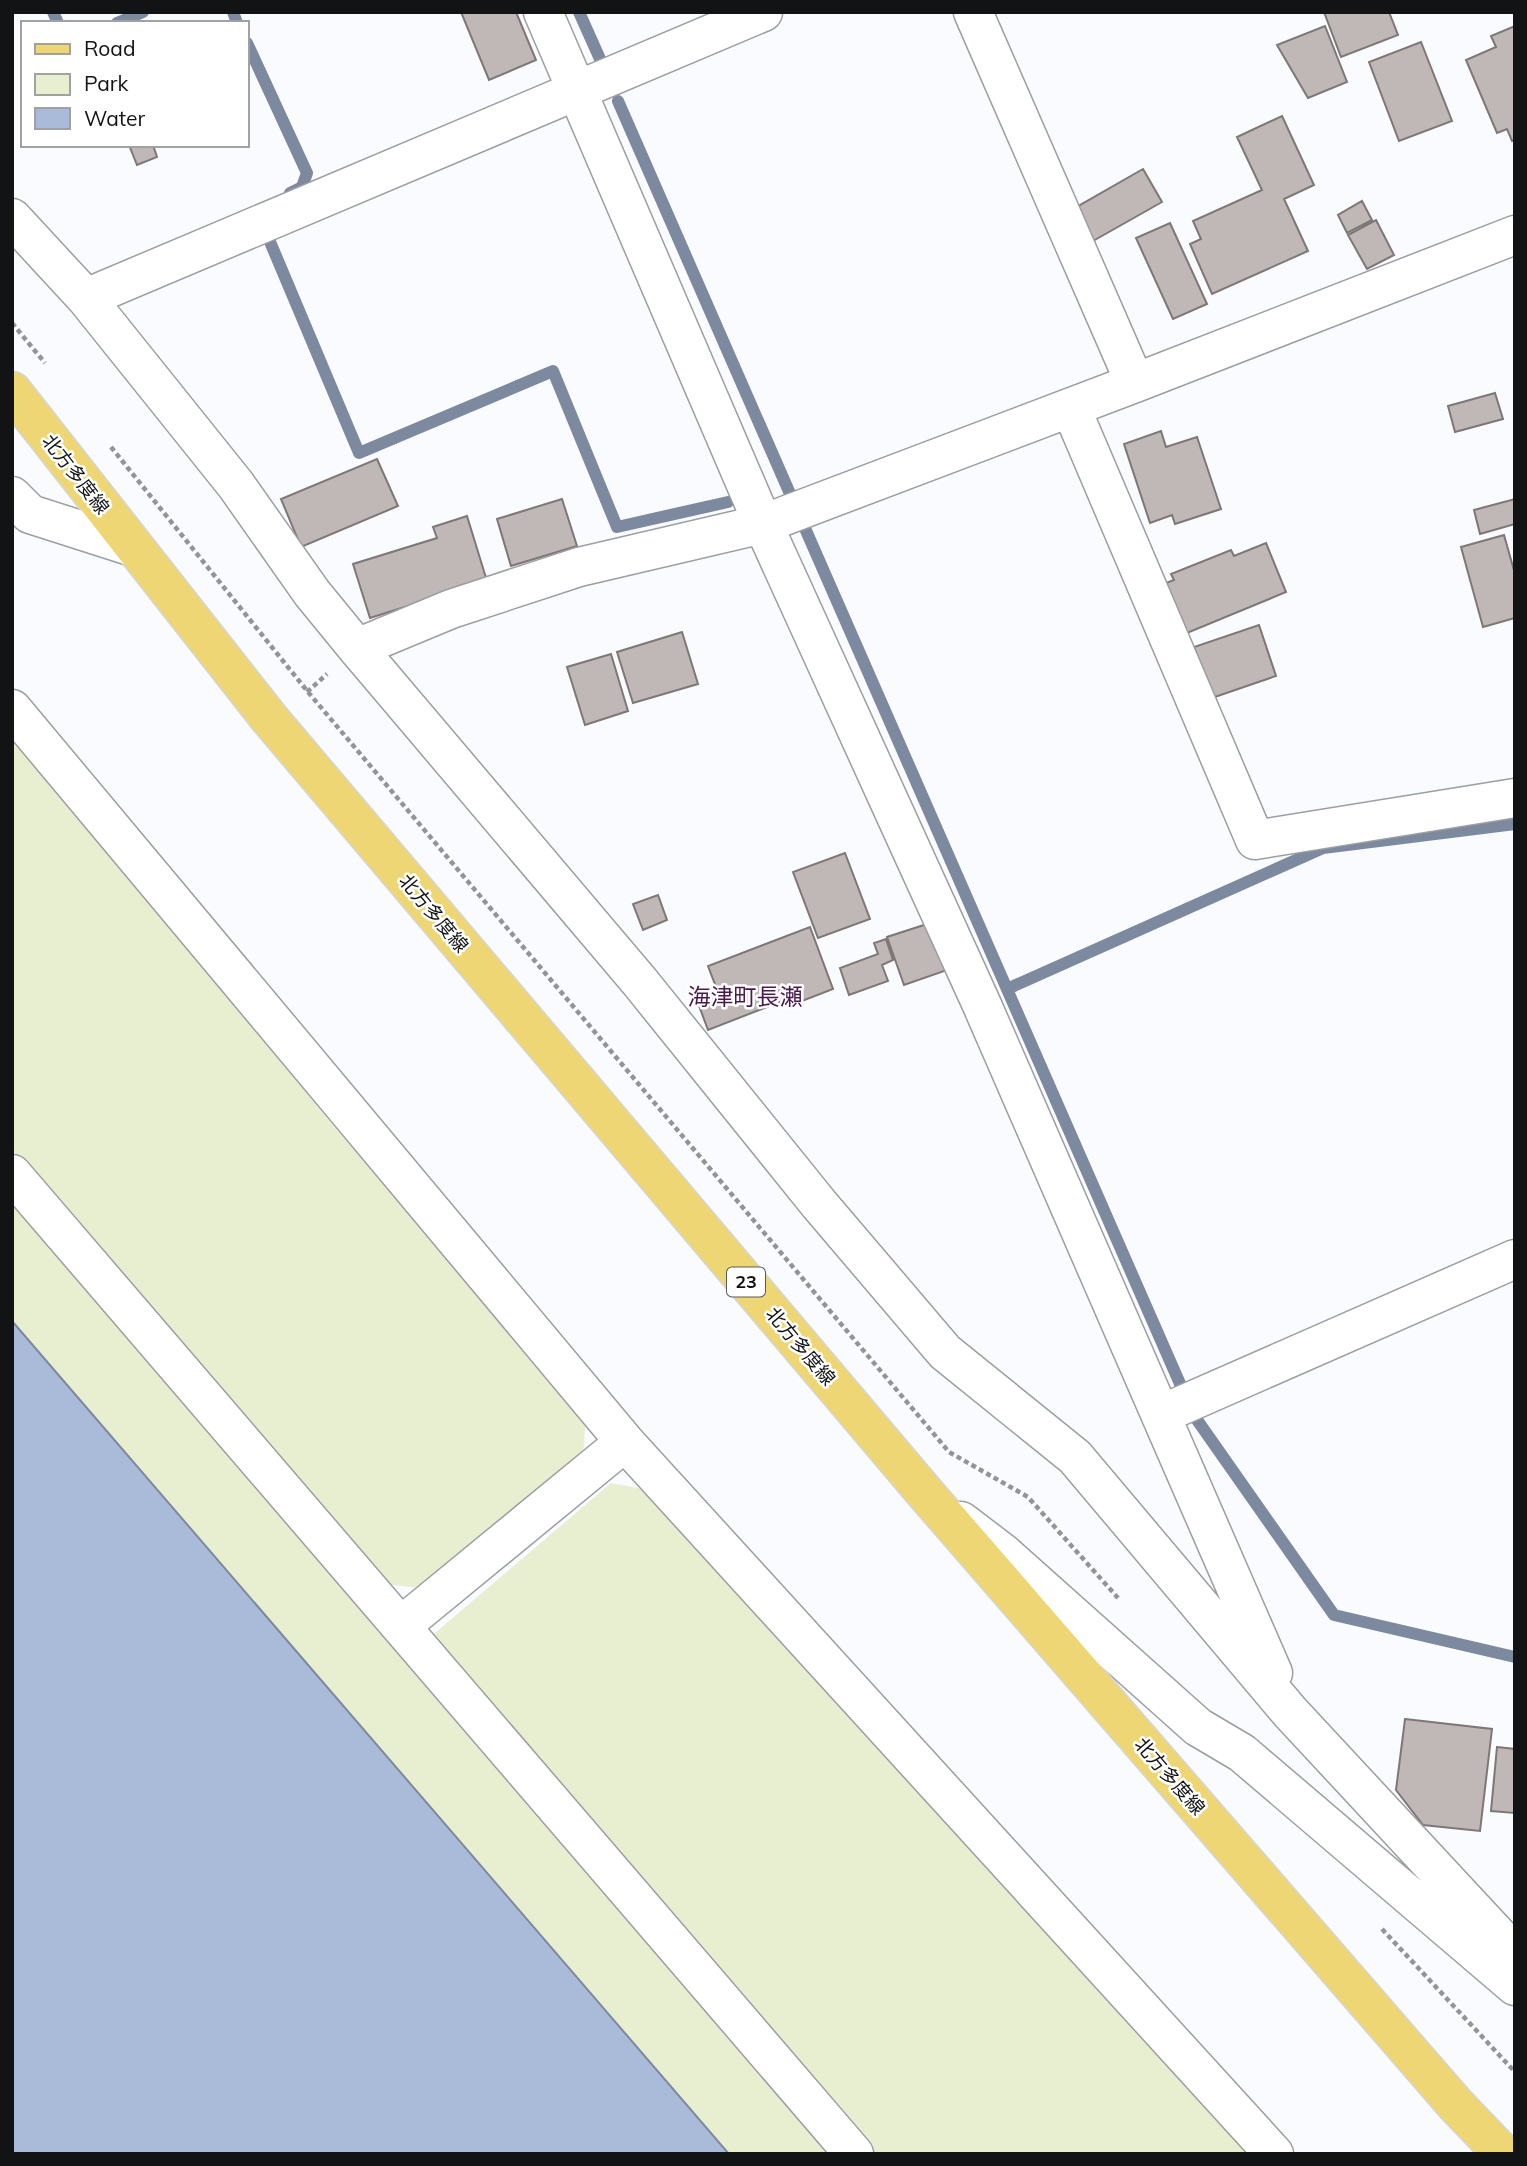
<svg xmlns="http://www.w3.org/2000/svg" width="1527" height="2166" viewBox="0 0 1527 2166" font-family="Mulish,'Noto Sans JP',sans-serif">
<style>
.green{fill:#e8efd1}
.water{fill:#a9bbd9;stroke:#7c899e;stroke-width:2}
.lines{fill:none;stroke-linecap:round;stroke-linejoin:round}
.stream{stroke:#7c899e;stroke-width:12}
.building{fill:#bfb8b7;stroke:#7d7776;stroke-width:2}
.minor-casing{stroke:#9b9ea2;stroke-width:41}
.major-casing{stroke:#d4d5d5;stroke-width:41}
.path{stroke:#929497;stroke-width:4.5;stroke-dasharray:5 3.5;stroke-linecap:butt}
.minor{stroke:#fff;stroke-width:38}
.major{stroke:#efd674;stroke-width:38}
.labels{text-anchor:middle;stroke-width:5;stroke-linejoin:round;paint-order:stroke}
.shield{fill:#fff;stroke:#595a5b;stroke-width:2}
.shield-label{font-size:18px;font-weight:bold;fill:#121315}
.street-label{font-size:19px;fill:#121315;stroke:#fff}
.quarter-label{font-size:23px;fill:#491b4d;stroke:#fff}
</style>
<rect width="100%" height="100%" fill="#f9fbff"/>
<!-- green -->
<path class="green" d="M12 732 335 1128 586 1415 583 1457 422 1588 380 1584 12 1149Z
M12 1203 838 2154H729L12 1321Z
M611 1483 659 1492 1255 2154H874L428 1639Z"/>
<!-- water -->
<path class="water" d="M12 1321 729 2154H12Z"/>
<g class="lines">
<!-- stream -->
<path class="stream" d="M53 12 58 23
M233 12 237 23
M579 12 600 59
M117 23 143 12
M247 43 307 173 302 187 290 193
M618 101 791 496
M268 237 359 453 553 371 617 527 728 502
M804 526 1181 1386
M1007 989 1323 848 1515 824
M1195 1417 1334 1615 1515 1657"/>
</g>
<!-- building -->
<path class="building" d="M461 12H516L536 60 489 80Z
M1324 12H1389L1398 35 1341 57Z
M1325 26 1347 82 1308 98 1277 45Z
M1515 26V140L1512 141 1507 129 1497 133 1466 60 1496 47 1491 36Z
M1421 42 1452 121 1399 141 1369 62Z
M1282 116 1314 185 1284 199 1308 251 1212 294 1190 244 1201 239 1193 221 1262 190 1237 137Z
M129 145H153L157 157 137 165Z
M1143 169 1162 202 1093 241 1075 208Z
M1362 201 1372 220 1347 233 1338 215Z
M1376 220 1394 255 1367 269 1348 235Z
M1170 223 1207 304 1173 319 1136 238Z
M1495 393 1503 419 1455 432 1448 406Z
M1161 431 1166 447 1197 437 1221 509 1175 524 1172 515 1150 523 1124 444Z
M377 459 398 506 301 547 281 499Z
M562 499 577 546 511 566 497 519Z
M1515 499V524L1480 534 1474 510Z
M467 516 487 581 370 618 353 564 437 538 433 527Z
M1504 535 1515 574V618L1483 627 1461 547Z
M1266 543 1286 592 1187 633 1166 583 1174 580 1171 574 1231 550 1234 556Z
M1259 625 1276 676 1212 698 1194 647Z
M682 632 698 684 633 703 617 652Z
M611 654 628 711 585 725 567 667Z
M845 853 870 919 818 938 793 872Z
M658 895 667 920 643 930 633 904Z
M933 922 950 969 904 985 887 937Z
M810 927 833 989 797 1003 795 996 708 1030 695 995 716 987 708 966Z
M886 939 893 960 882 965 888 981 849 995 840 968 878 954 874 943Z
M1405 1719 1492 1729 1480 1831 1423 1825 1396 1790Z
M1497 1747 1515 1749V1813L1491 1811Z"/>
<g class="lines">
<!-- minor casing -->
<g class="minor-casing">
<path id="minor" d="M543 12 763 524 982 1005 1273 1673
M973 12 1135 383
M12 218 86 298 236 485 312 593 357 648 640 982 819 1204 945 1352 1075 1457 1290 1712 1515 1954
M86 298 763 12
M1071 408 1255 840 1515 798
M12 496 30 514 133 547
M357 648 451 609 579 567 763 524 1135 383 1515 235
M12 709 625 1442 1274 2154
M12 1174 854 2154
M1162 1414 1515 1259
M961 1521 1003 1553 1198 1727 1242 1753 1515 1986
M401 1626 625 1442"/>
</g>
<!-- major casing -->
<g class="major-casing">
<path id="major" d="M12 391 269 718 926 1494 1456 2105 1503 2154"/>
</g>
<!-- path -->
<path class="path" d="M12 323 45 363
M111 447 308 692 949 1452 1028 1497 1118 1598
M307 692 327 674
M1382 1929 1515 2072"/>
<!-- minor -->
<use href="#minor" class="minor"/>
<!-- major -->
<use href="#major" class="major"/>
</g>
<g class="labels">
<!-- shield labels -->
<rect class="shield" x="727" y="1267.5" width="38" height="29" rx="5"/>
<g class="shield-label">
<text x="746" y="1288">23</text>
</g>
<!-- street labels -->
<g class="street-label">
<text transform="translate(76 474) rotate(52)" y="7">北方多度線</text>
<text transform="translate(434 913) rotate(50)" y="7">北方多度線</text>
<text transform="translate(801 1346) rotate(50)" y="7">北方多度線</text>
<text transform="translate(1170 1776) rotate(49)" y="7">北方多度線</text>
</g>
<!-- quarter labels -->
<g class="quarter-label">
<text x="745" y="1005">海津町長瀬</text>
</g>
</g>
<!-- border -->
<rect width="1527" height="2166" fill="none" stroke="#121315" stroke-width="28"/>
<!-- legend -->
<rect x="21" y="21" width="228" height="126" fill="#ffffff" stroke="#a0a1a1" stroke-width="2"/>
<rect x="35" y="44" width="35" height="10" fill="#efd674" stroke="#a0a1a1" stroke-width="2"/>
<text x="84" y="56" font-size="21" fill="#121315">Road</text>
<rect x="35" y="74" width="35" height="21" fill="#e8efd1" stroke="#a0a1a1" stroke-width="2"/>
<text x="84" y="91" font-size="21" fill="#121315">Park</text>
<rect x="35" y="108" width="35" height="21" fill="#a9bbd9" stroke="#a0a1a1" stroke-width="2"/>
<text x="84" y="126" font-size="21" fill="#121315">Water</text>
</svg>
